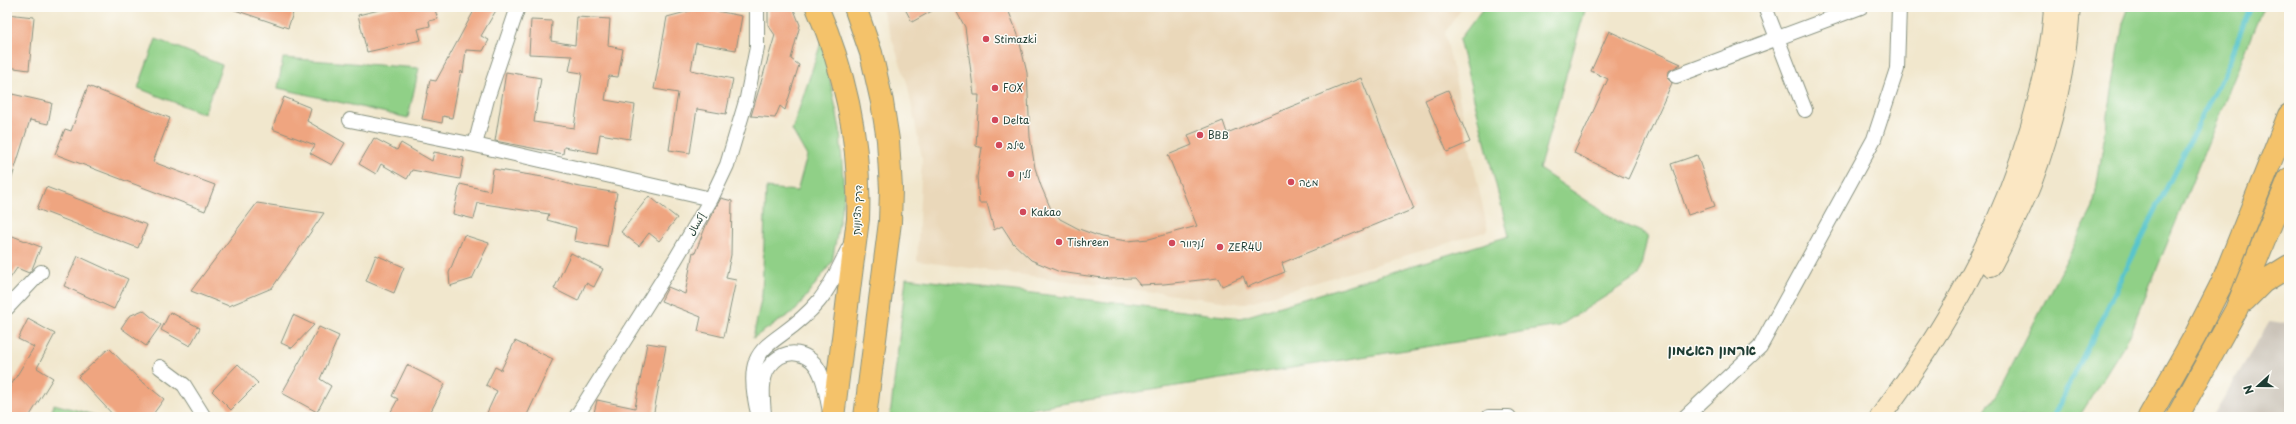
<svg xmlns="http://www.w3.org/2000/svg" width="2296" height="424" viewBox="0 0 2296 424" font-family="'Playpen Sans','Playpen Sans Arabic','Playpen Sans Hebrew',sans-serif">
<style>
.built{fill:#ead8ba}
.industrial{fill:#cac3b8}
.green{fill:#90d087;stroke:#58865e}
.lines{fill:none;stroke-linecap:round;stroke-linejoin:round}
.stream{stroke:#58c5cc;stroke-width:5}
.building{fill:#efa580}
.street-casing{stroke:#889280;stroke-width:16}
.secondary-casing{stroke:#889280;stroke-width:22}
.highway-casing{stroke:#889280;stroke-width:24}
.street{stroke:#fff;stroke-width:14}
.secondary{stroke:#fbe7c3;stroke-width:20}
.highway{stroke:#f4c26a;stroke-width:22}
.poi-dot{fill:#d1495b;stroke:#fdfcf7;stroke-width:1.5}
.labels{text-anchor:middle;stroke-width:3;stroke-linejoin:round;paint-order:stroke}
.poi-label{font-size:10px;fill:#1f3d34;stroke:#fdfcf7;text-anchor:start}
.street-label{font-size:10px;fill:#1f3d34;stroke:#fdfcf7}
.district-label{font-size:14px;font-weight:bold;fill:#1f3d34;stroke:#fdfcf7}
</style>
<rect width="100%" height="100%" fill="#fdfcf7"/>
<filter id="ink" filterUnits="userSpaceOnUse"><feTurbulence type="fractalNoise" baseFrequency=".025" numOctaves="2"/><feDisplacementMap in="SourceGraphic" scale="8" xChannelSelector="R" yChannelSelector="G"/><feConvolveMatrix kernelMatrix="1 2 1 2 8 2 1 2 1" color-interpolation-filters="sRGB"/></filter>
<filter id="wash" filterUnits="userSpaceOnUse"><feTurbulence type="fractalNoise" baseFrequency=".012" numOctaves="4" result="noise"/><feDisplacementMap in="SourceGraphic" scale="16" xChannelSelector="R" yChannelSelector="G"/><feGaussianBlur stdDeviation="0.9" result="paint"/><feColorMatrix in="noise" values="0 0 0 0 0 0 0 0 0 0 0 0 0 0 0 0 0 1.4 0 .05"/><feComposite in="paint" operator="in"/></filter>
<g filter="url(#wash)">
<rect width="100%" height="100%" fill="#f1e7cd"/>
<!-- built -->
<path class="built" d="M881 7H1463L1445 32 1488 231 1243 304 917 261 922 158 907 83Z"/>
<!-- industrial -->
<path class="industrial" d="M2270 321 2289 324V417H2212Z"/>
<!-- green -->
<path class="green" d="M1484 7H1586L1539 169 1619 222 1648 235 1639 275 1559 326 979 417H890L906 278 1241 318 1509 236 1459 40Z
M2129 7H2263L2130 335 2079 417H1981L2002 385 2093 208 2123 23Z
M156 39 222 65 204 114 138 88Z
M822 40 840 129 844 196 832 262 796 310 753 338 762 295 766 188 797 191 807 156 792 130Z
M283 58 419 68 408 118 278 88Z
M54 404 101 417H50Z"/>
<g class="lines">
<!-- stream -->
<path class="stream" d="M2053 417 2231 58 2250 7"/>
</g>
<g id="blocks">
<!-- building -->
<path class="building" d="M233 7H295L288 28 232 9Z
M392 7H434L438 19 429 21 430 26 418 29 421 40 367 52 358 15Z
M476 7H498L481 36 489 40 483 51 466 50 463 73 461 71 452 118 443 116 442 123 422 119 430 80 436 81Z
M768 7H793L800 25 791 59 799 65 785 110 780 106 775 118 751 116 775 35 768 25Z
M904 7H939L912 22Z
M954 7H1005L1009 12 1018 35 1027 73 1030 137 1035 168 1041 186 1050 207 1060 219 1079 229 1101 237 1127 241 1149 239 1197 226 1168 155 1192 145 1188 135 1223 121 1227 133 1361 78 1414 209 1282 263 1285 272 1247 287 1243 277 1222 286 1218 278 1164 284 1140 285 1134 278 1109 279 1060 272 1031 260 1013 243 1002 226 994 230 987 203H979L977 177 982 148 976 146 979 95H974L965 27Z
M701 8 742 16 736 50 696 43 691 70 733 79 726 114 697 109 690 153 669 150 678 93 654 89 667 17Z
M7 14 34 17 29 70 7 67Z
M577 17 610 19 608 46 623 49 618 77 609 76 605 100 635 105 630 139 600 134 597 153 564 147 563 154 495 141 506 72 541 78 534 122 574 128 582 73 569 71 572 56 529 54 531 20 552 21 551 41 575 45Z
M1609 31 1681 64 1669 71 1668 79 1672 83 1628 179 1574 153 1608 79 1591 71Z
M88 86 170 118 153 162 215 185 205 211 55 154 65 129 71 131Z
M1448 90 1470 142 1447 152 1425 100Z
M12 94 52 103 48 124 30 120 10 184 7 183V118Z
M284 97 311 108 307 121 345 143 332 165 310 153 315 145 272 129Z
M374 138 397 150 401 143 432 161 434 152 464 158 460 179 412 170 407 179 381 164 376 174 359 164Z
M1697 155 1715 206 1688 215 1671 164Z
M493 169 549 178 575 186 617 193 607 247 574 241 576 228 547 220 549 214 478 203 474 219 453 214 460 184 490 191Z
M46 187 147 225 138 248 37 209Z
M649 196 677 218 659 241 649 233 639 246 621 232Z
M721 198 732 201 731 255 726 278 736 280 724 337 698 331 701 317 661 301 668 287 685 294 693 252 695 253 707 223Z
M257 203 324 213 272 288 229 306 191 291Z
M10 235 41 247 32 269 29 273 17 268 7 283V243Z
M464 235 489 243 472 279 450 286 449 273Z
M571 253 603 269 594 287 586 283 578 301 554 289Z
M376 255 404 267 394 293 366 281Z
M78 256 128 279 114 309 64 286Z
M143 310 161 325 146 346 121 328 129 316Z
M170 312 200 328 190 346 161 330Z
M293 315 314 325 292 348 281 343Z
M28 319 55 334 37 368 53 378 29 417H7V392L34 347 18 339Z
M319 327 339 336 320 379 331 386 317 412 282 393Z
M515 341 553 359 526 417H485L497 391 486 385 495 367 501 370Z
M647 343 666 346 653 417H593L597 400 635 408Z
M109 348 139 379 164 399 151 417H115L78 377Z
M238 364 258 383 231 410 212 391Z
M407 365 445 384 428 417H388L398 399 392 396Z"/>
</g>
</g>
<g filter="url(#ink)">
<use href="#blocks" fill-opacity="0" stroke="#889280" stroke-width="1"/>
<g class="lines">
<!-- street casing -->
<g class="street-casing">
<path id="street" d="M1765 7 1805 110
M1676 76 1861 7
M350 120 475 145 711 199
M475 145 487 99 518 7
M7 308 41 272
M160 367 184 385 204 417
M764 415C763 400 760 379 769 367 785 345 812 351 821 375 826 386 827 399 830 411
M576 417 675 260 711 199 727 165 747 98 757 47V7
M759 417C738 336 776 352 818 302 832 286 840 264 850 246
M1489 417H1509
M1685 417 1760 347 1874 139 1897 69 1899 7"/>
</g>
<!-- secondary casing -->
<g class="secondary-casing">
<path id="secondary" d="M1991 266C2005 239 2020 212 2031 184 2052 128 2066 67 2070 7
M1880 417C1948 326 1999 235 2031 126 2042 87 2052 47 2054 7"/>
</g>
<!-- highway casing -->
<g class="highway-casing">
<path id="highway" d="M817 7C846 74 861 146 858 219L833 417
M855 7 871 53 882 102 888 140 891 189 890 222 865 417
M2245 300 2263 282 2289 266
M2149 417 2195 336 2222 283 2289 115
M2177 417 2236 310 2289 179"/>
</g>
<!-- street -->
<use href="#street" class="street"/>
<!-- secondary -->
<use href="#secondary" class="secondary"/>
<!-- highway -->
<use href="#highway" class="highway"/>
</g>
</g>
<!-- markers -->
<g class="poi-dot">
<circle cx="986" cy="39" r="4"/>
<circle cx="995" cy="88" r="4"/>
<circle cx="995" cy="120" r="4"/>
<circle cx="1200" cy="135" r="4"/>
<circle cx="999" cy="145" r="4"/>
<circle cx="1011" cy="174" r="4"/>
<circle cx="1291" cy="182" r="4"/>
<circle cx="1023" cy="212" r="4"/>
<circle cx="1059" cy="242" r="4"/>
<circle cx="1172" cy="243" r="4"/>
<circle cx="1220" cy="247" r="4"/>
</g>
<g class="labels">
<!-- poi labels -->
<g class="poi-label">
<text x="994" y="43">Stimazki</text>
<text x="1003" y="92">FOX</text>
<text x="1003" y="124">Delta</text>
<text x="1208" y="139">BBB</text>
<text x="1007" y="149">שילב</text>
<text x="1019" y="178">ללין</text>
<text x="1299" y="186">מגה</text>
<text x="1031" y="216">Kakao</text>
<text x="1067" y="246">Tishreen</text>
<text x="1180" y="247">לנדוור</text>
<text x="1228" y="251">ZER4U</text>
</g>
<!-- street labels -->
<g class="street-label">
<text transform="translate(857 210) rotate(-87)" y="4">דרך הציונות</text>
<text transform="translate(696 224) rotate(-60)" y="4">إكسال</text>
</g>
<!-- district labels -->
<g class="district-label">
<text x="1712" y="355">ארמון האגמון</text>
</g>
</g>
<!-- margin -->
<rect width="2296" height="424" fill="none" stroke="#fdfcf7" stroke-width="24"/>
<!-- north arrow -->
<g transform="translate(2258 386) rotate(249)" stroke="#fdfcf7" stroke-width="3" paint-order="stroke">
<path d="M0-3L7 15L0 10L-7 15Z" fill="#1f3d34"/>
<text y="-6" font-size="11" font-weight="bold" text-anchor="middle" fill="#1f3d34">N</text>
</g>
</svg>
